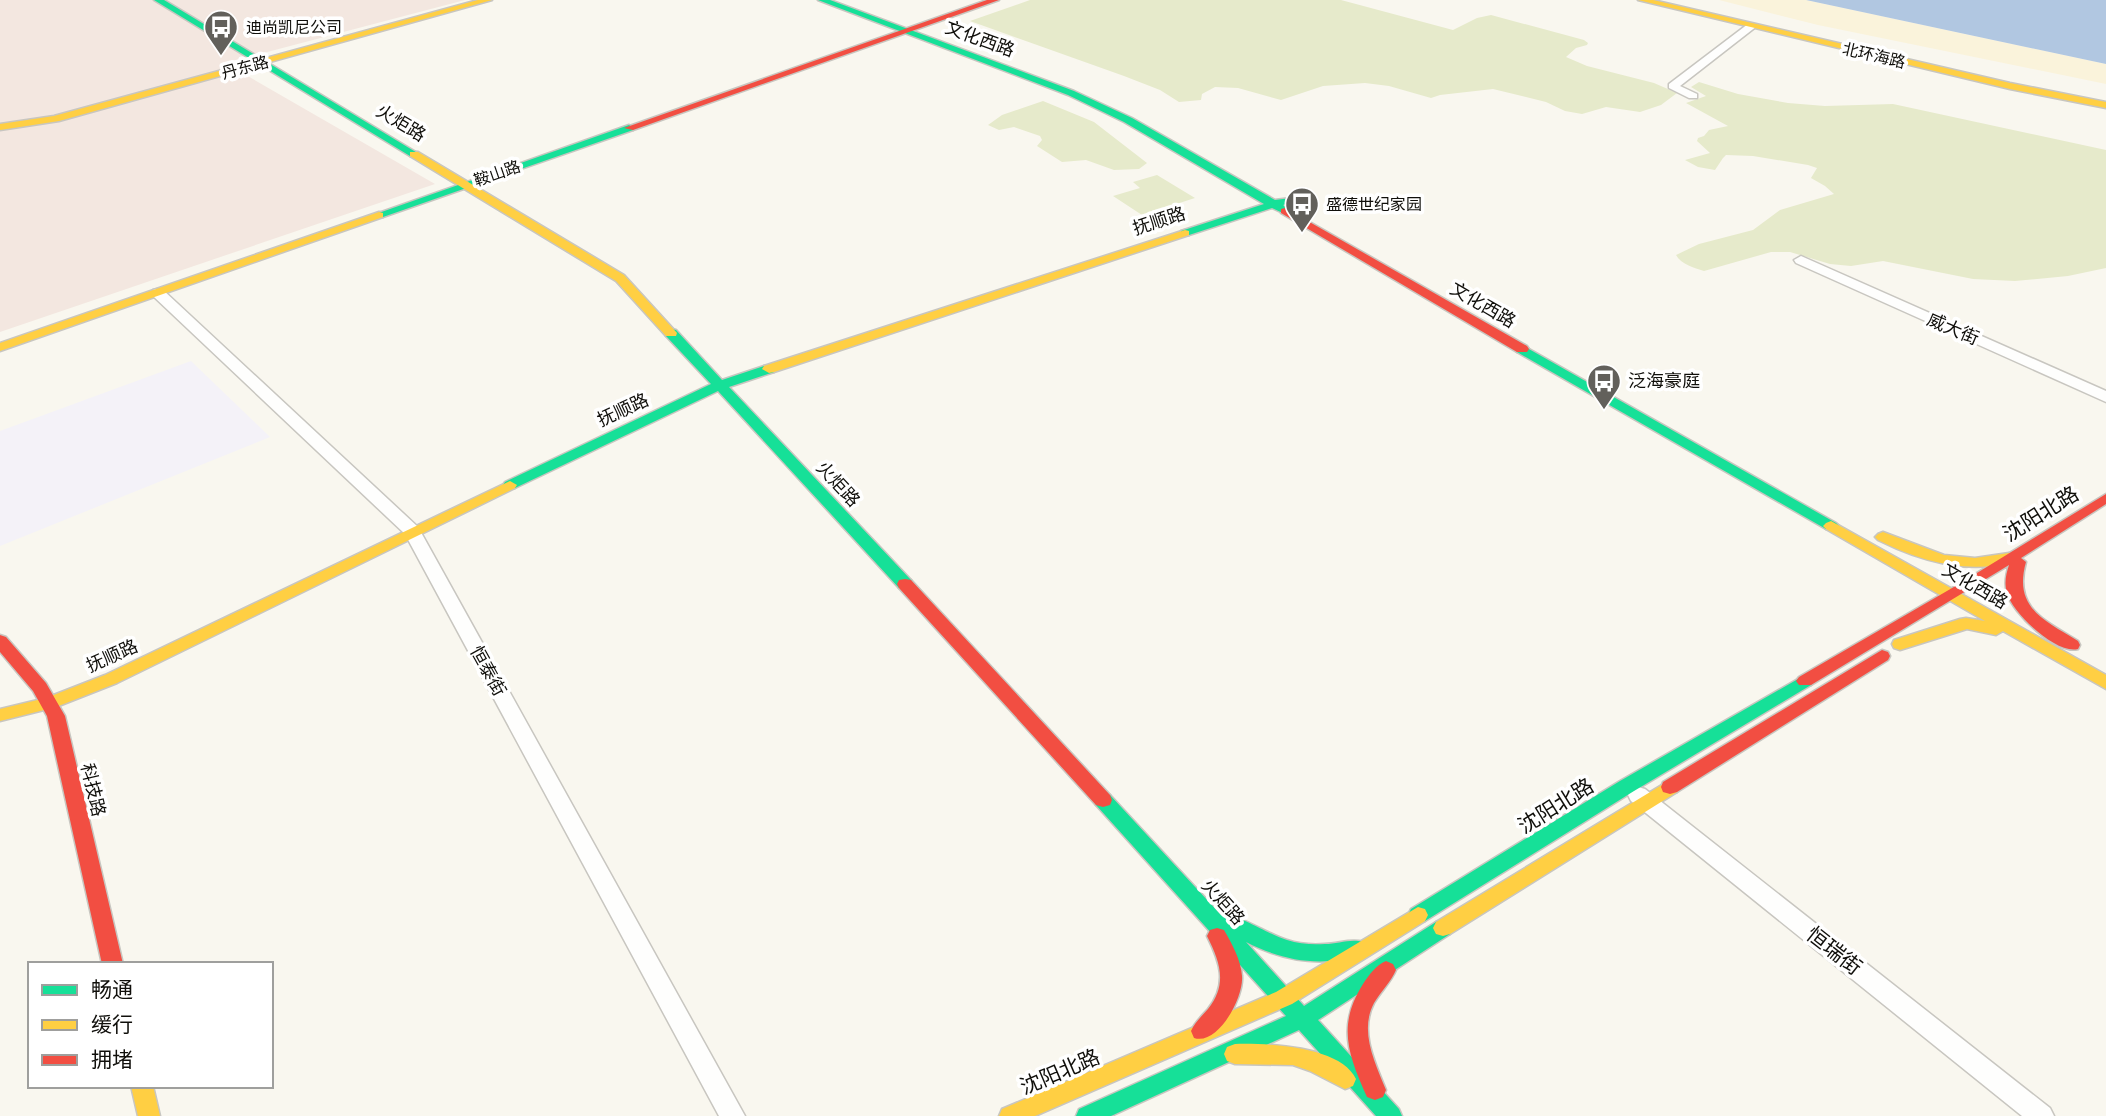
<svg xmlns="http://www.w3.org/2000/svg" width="2106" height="1116" viewBox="0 0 2106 1116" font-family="Ubuntu,'Noto Sans SC',sans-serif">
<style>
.commercial{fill:#f4f2f8}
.industrial{fill:#f3e7e0}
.green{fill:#e6eacb}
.sand{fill:#faf3db}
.water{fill:#b1c7e1}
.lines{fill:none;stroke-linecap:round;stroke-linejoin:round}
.street-casing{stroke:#c8c6c0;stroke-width:3}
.fast-casing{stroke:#c8c6c0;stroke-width:3}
.slow-casing{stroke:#c8c6c0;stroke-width:3}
.jam-casing{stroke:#c8c6c0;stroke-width:3}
.street{fill:#fefefd;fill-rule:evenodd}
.fast{fill:#16e098;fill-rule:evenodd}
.slow{fill:#ffcf43;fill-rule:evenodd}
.jam{fill:#f24e42;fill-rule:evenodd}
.labels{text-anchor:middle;stroke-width:7;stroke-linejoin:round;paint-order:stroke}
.far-poi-label{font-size:16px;fill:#100f0b;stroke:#fff;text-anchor:start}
.far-street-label{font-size:16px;fill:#100f0b;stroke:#fff}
.street-label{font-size:18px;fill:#100f0b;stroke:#fff}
.poi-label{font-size:18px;fill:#100f0b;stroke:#fff;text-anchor:start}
.near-street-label{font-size:21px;fill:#100f0b;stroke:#fff}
</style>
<rect width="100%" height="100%" fill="#f9f7ef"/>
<!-- commercial -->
<path class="commercial" d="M191 361 270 437 0 546V431Z"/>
<!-- industrial -->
<path class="industrial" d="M0 0H465L225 63 435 184 0 332Z"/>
<!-- green -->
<path class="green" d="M1030 0H1341L1453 30 1477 18 1491 15 1584 40 1588 43 1587 45 1576 48 1566 57 1587 66 1654 83 1677 93 1661 105 1640 112 1606 107 1582 114 1565 111 1546 102 1493 89 1440 95 1431 98 1389 86 1365 83 1323 86 1281 100 1238 88 1215 87 1202 94 1201 100 1179 102 1160 90 1124 76 970 21Z
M1699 82 1738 94 1788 103 1825 106 1893 104 2106 150V268L2068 276 2015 281 1973 279 1883 261 1851 266 1830 264 1790 252H1771L1704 271C1694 268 1681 264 1676 255L1699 244 1753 230 1780 210 1834 194 1825 186 1811 178 1817 168 1808 165 1753 156 1726 155 1723 158 1715 170 1698 167 1685 160 1710 153 1697 141 1698 138 1704 136 1709 130 1728 126 1686 103 1706 96 1691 87Z
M1043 101 1094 122 1147 163 1139 169 1114 170 1086 160 1062 162 1037 146 1042 140 1040 136 1014 127 999 130 988 125 1002 115Z
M1157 175 1195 198 1142 215 1113 196 1140 188 1133 182Z"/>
<!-- sand -->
<path class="sand" d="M1719 0H1806L2106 64V84L1818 25Z"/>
<!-- water -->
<path class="water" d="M1806 0H2106V64Z"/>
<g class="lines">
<!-- street casing -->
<g class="street-casing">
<path id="street" d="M1748 24 1757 26 1680 86 1697 94V98H1689L1669 88V84Z
M1801 256 2106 391V402L1796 263 1794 260Z
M158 289 163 290 418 527 745 1116H719L405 534 153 296V290Z
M1638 787 1645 789 2050 1108 2054 1116H2022L1631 801 1628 795 1631 789Z"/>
</g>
<!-- fast casing -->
<g class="fast-casing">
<path id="fast" d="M154 0H164L419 154 410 156Z
M818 0H830L1074 91 1132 118 1275 200 1291 198V202L1283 205 1291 211 1285 214 1272 208 1189 235H1181V231L1264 204 1124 122 1068 95Z
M629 125 634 128 633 130 383 217 373 215Z
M671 329 676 330 722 380 764 366H774V372L729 387 911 580 913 584 911 588H899L718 391 515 488H505L503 485 505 482 711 384 666 336V330Z
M1522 345 1836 523 1839 526 1836 529H1826L1517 352 1515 349Z
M1805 675 1811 677 1814 681 1811 685 1634 791 1425 921 1418 923 1411 921 1408 915 1411 909 1620 781Z
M1103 793 1110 795 1221 915C1233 911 1271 936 1287 940 1299 944 1313 945 1325 944 1338 944 1351 938 1363 942L1366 948 1363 954C1323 968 1283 961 1246 942L1304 1006 1436 922 1443 920 1450 922 1453 928 1450 934 1318 1020 1399 1109 1402 1116H1376L1299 1030 1111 1116H1076L1079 1109 1286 1016 1096 805 1094 800 1096 795Z"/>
</g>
<!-- slow casing -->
<g class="slow-casing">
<path id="slow" d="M478 0H492L59 121 0 130V124L54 116Z
M1638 0H1653L2010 83 2106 102V108L2010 89Z
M410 152H418L624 275 677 333 676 336H666L616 281 410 156Z
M379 212 383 213V217L0 351V343Z
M1185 230 1189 231V235L774 372 769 373 762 369 764 366Z
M510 481 517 485 515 488 117 683 56 707 0 721V709L46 698 105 675Z
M1831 521 2106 675V689L2003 631 1996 635 1967 629 1900 650 1894 648 1892 644 1894 640 1960 619 1966 618 1985 621 1826 529 1823 526 1826 523Z
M1883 532 1944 555 1975 558 2009 553 2017 558 2015 562C1966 574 1922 562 1878 540L1875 537 1878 534Z
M1670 780 1677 782 1679 787 1677 792 1450 934 1443 936 1436 934 1433 928 1436 922Z
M1418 907 1425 909 1428 915 1425 921 1292 1004 1035 1116H999L1002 1109 1276 992Z
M1235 1044C1266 1043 1341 1046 1356 1079L1353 1086 1345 1089 1310 1071 1293 1065 1235 1064 1227 1061 1224 1054 1227 1047Z
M131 1086H153L160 1116H138Z"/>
</g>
<!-- jam casing -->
<g class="jam-casing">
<path id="jam" d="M987 0H999L633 130 624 128Z
M1285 208 1527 346 1529 349 1527 352H1517L1281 213V209Z
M2106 494V504L2021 558 2026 562C2013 608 2044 620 2078 641L2080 645 2078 649C2057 655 2012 613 2007 593 2004 583 2006 574 2009 565L1811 685H1799L1796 681 1799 677 1959 584Z
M905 579 911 580 1110 795 1112 800 1110 805 1103 807 1096 805 899 588 897 584 899 580Z
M0 635 6 637 46 683 65 716 123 964H102L47 716 33 691 0 652Z
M1882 650 1888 652 1890 656 1888 660 1677 792 1670 794 1663 792 1661 787 1663 782Z
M1217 928 1224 930C1232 944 1241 960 1242 976 1244 997 1218 1046 1194 1038L1191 1031C1195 1022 1202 1016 1208 1009 1228 984 1220 962 1207 936L1210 930Z
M1386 961 1393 964 1396 970C1391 982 1381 991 1374 1003 1359 1031 1375 1063 1386 1090L1383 1097 1375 1100 1367 1097C1348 1055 1337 1025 1363 984 1369 975 1376 965 1386 961Z"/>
</g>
<!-- street -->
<use href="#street" class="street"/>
<!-- fast -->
<use href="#fast" class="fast"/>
<!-- slow -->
<use href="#slow" class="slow"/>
<!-- jam -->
<use href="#jam" class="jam"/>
</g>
<!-- icons -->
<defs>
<g id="bus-pin" transform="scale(1.75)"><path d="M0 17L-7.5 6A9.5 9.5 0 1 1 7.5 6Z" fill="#62605b" stroke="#fff"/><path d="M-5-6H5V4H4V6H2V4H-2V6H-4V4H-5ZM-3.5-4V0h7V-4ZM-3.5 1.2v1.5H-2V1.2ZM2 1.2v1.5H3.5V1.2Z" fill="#fff"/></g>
</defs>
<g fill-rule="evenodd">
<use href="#bus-pin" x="221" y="27"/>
<use href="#bus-pin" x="1302" y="204"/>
<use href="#bus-pin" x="1604" y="381"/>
</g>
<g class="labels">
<!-- far-poi labels -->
<g class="far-poi-label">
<text x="246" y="33">迪尚凯尼公司</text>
<text x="1326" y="210">盛德世纪家园</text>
</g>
<!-- far-street labels -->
<g class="far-street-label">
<text transform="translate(1874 55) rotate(13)" y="6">北环海路</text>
<text transform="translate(245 67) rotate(-15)" y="6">丹东路</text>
<text transform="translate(497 173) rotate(-19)" y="6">鞍山路</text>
</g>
<!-- street labels -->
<g class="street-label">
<text transform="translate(980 39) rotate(20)" y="6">文化西路</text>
<text transform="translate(401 123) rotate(31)" y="6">火炬路</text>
<text transform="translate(1159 221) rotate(-18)" y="6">抚顺路</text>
<text transform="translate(1483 305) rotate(30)" y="6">文化西路</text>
<text transform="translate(1953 329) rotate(23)" y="6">威大街</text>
<text transform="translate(623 410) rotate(-25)" y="6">抚顺路</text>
<text transform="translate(838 484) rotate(47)" y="6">火炬路</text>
<text transform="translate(1975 586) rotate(30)" y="6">文化西路</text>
<text transform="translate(112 656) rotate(-24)" y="6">抚顺路</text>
<text transform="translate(488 671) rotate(61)" y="6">恒泰街</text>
<text transform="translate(93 790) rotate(77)" y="6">科技路</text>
<text transform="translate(1223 902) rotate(48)" y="6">火炬路</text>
</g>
<!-- poi labels -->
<g class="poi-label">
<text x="1628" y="387">泛海豪庭</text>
</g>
<!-- near-street labels -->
<g class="near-street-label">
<text transform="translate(2041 514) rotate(-32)" y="7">沈阳北路</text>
<text transform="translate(1556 806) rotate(-32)" y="7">沈阳北路</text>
<text transform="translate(1834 951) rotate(38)" y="7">恒瑞街</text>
<text transform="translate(1060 1072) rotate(-23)" y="7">沈阳北路</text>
</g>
</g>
<!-- legend -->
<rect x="28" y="962" width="245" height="126" fill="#ffffff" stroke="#9f9f9d" stroke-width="2"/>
<rect x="42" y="985" width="35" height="10" fill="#16e098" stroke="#9f9f9d" stroke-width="2"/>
<text x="91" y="997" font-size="21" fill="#100f0b">畅通</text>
<rect x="42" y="1020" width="35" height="10" fill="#ffcf43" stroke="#9f9f9d" stroke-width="2"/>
<text x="91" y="1032" font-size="21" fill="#100f0b">缓行</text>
<rect x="42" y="1055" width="35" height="10" fill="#f24e42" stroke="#9f9f9d" stroke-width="2"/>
<text x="91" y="1067" font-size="21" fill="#100f0b">拥堵</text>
</svg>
